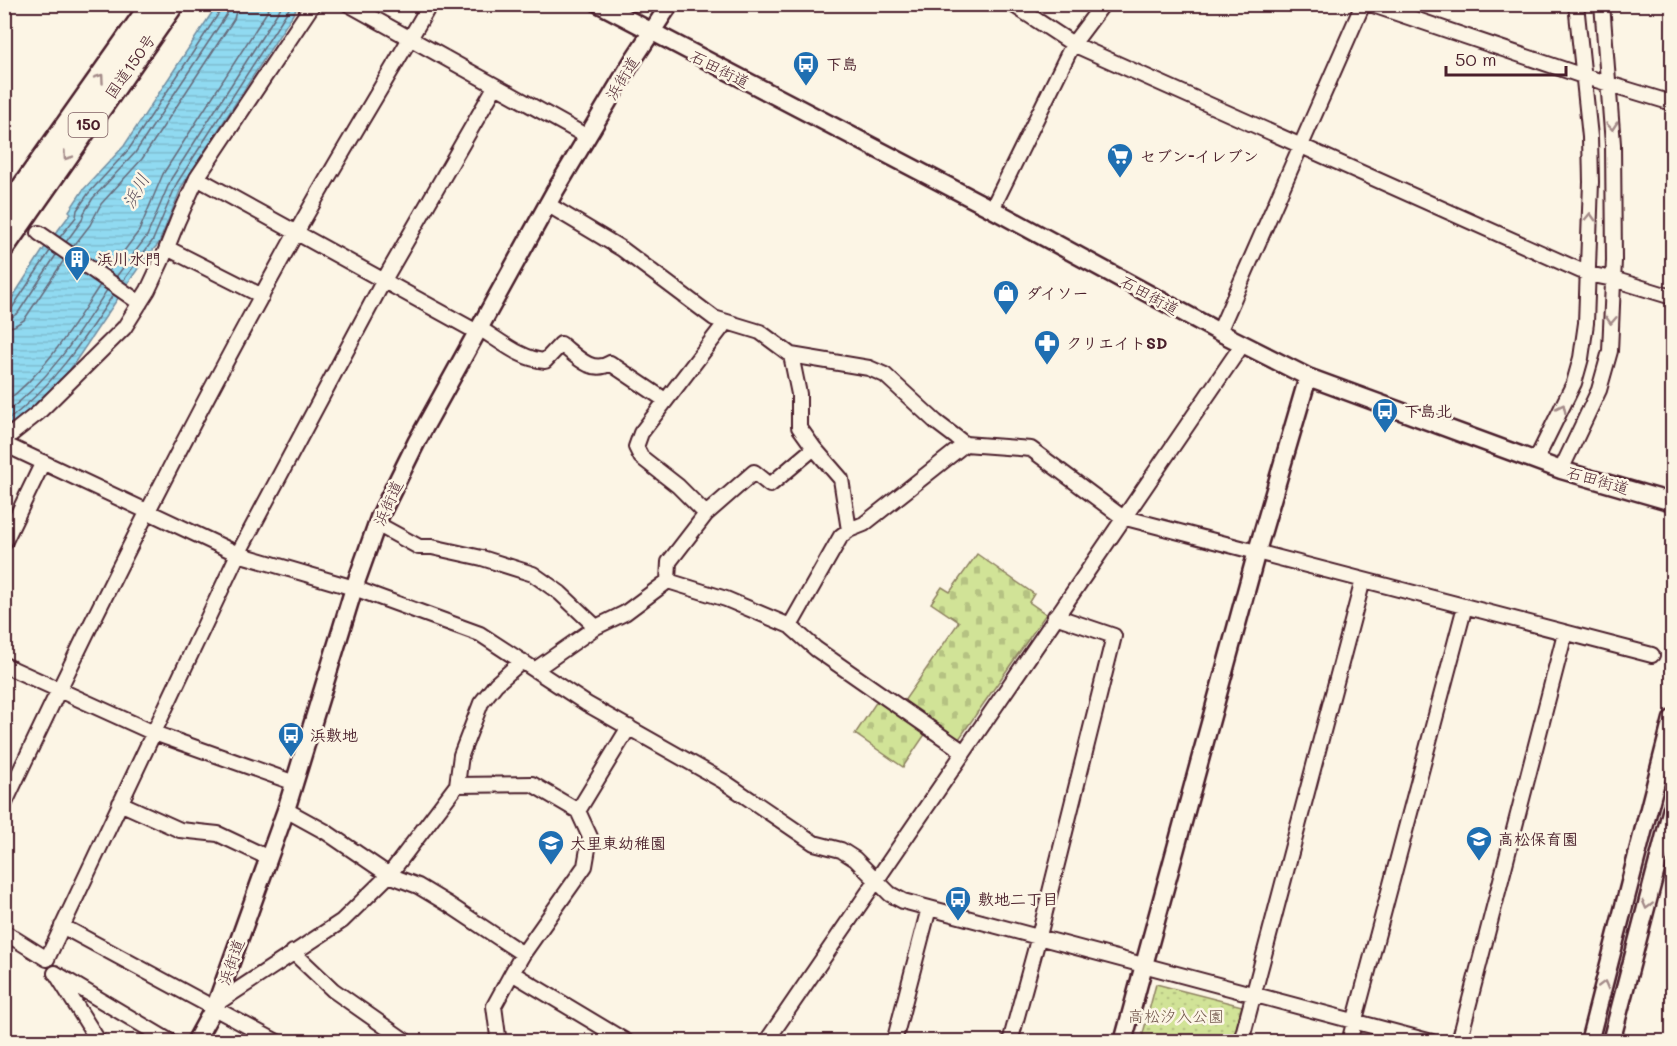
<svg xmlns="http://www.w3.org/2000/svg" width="1677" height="1046" viewBox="0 0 1677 1046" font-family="Mali,'Klee One',sans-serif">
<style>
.cemetery{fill:url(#cemetery-stones);stroke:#8e8161;stroke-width:1.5}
.park{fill:url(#park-dots);stroke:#8e8161;stroke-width:1.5}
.water{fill:url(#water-rules);stroke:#748fa2;stroke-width:1.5}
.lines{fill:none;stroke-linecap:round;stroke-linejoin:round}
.shore{stroke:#666a7a;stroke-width:1.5}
.minor-casing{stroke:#4a1f2b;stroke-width:18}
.tertiary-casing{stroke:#4a1f2b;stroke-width:21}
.trunk-casing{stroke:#4a1f2b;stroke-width:26}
.minor{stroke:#fcf5e5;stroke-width:14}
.tertiary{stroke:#fcf5e5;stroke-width:16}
.trunk{stroke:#fcf5e5;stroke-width:21}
.oneway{stroke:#a38a88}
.labels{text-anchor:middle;stroke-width:5;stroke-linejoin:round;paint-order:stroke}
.shield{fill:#fcf5e5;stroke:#7f5f63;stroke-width:1.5}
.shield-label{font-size:15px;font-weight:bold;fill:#4a1f2b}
.poi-label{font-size:16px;font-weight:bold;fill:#4a1f2b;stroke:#fcf5e5;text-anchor:start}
.street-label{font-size:16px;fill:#4a1f2b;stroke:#fcf5e5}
.park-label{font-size:16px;fill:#6c5046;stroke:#fcf5e5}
.water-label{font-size:18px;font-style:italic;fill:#5c4e5c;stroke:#fcf5e5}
</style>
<defs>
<pattern id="cemetery-stones" width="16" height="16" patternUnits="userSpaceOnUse" patternTransform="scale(1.5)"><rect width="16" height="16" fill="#d1e397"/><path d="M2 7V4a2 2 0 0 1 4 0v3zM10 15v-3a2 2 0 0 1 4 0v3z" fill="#b5c282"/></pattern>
<pattern id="park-dots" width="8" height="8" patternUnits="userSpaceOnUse" patternTransform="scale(1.5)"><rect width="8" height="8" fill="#d1e397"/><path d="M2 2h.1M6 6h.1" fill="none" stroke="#b5c282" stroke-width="1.8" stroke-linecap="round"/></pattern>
<pattern id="water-rules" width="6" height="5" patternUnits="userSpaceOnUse" patternTransform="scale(1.5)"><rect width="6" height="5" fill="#90daf1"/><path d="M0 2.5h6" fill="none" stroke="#7ebbcf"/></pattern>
</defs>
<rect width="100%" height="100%" fill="#fcf5e5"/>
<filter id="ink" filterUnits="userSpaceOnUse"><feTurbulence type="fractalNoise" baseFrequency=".0167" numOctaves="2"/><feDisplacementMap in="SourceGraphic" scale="12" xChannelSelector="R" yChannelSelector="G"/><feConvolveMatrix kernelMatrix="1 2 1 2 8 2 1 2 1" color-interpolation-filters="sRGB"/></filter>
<g filter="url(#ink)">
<!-- cemetery -->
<path class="cemetery" d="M977 554 1034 594 1029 602 1046 614 959 739 904 701 959 622 931 603 942 587 950 592Z
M877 701 926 733 903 767 855 734Z"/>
<!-- park -->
<path class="park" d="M1156 984 1242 1006 1233 1041H1141Z"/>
<!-- water -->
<path class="water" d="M217 5H299L182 186 159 243 141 264 69 371 28 413 5 431V309L43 250 71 213 69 211 83 190 124 146Z"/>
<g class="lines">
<!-- shore -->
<path class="shore" d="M60 237 76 217 77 210 88 194 129 149 221 10 222 4
M66 242 82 220 84 213 93 198 135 153 227 14 229 4
M73 247 90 225 101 204 142 159 234 19 238 4
M109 271 139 231 163 174 272 4
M116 277 147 236 171 179 283 4
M123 281 153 240 177 183 292 4
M4 311 12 308 50 251
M4 319 12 317 18 313 56 255
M4 328 14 326 24 320 64 260
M4 403C45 373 73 326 100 285
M4 414C48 382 78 335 107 290
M4 423C51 389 82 342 113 295"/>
<!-- minor casing -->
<g class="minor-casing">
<path id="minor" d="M348 4 586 136
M1012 4 1073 44 1588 274 1613 279 1672 297
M1370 4 1583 76 1672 103
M197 178 477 332
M547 204 622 249 714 318 760 332 791 355 869 368 885 375 936 422 965 444
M992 209 1073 44 1103 4
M39 233 140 303
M167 248 262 296
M479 328C499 340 522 360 545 361L561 344C575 355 592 375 610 363L665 400
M1219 332 1363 4
M4 440 38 413 124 328 148 290 162 260 178 220 197 178 313 4
M4 444 238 554 354 588 480 634 587 704 723 781 814 843 841 850 855 859 890 894 903 901 1432 1042
M814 448 841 479 849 530
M1536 460 1574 383 1581 358 1586 323 1591 182 1590 137 1576 4
M1561 470 1599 390 1610 351 1614 260 1613 144 1602 4
M706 514 678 486 641 457 636 447 641 433 726 322
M377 524 419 547H432L482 558 533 574 560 593 596 627
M4 543 43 462
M668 581 726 599 790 626
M4 665 154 733 295 783
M536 669 596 627 625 613 668 581 669 562 706 514 754 472 770 485 814 448 799 427V394L791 355
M964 752 816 649 790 626 841 536 849 530 864 524 965 444 1031 449 1122 517 1652 655
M457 785 532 784 578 811
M120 803 180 830 218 834 269 858
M4 805C95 611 192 420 296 233 339 156 386 81 430 4
M286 810 326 832 389 875 418 886 448 904 523 954
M62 926 277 1042
M4 932 47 959 238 554 384 280 495 87
M293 952 333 990 407 1042
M55 973 171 1042
M57 975 99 1042
M216 1004 342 921 389 875 457 785 461 755 481 703 496 684 522 661
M495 1042 498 1036 494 1006 512 973
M627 1042 512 973 523 954 585 866 590 837 578 811 629 727
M766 1042 1242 345
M894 1042 929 908
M1010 1042 1039 936 1114 636 1055 616
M1241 1042 1363 580
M1349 1042 1465 606
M1459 1042 1565 633"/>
</g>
<!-- tertiary casing -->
<g class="tertiary-casing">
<path id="tertiary" d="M599 4 992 209 1219 332 1308 377 1561 470 1672 502
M195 1042 216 1004 286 810 354 588 379 518 417 441 555 191 633 60 670 4
M1123 1042 1257 551 1308 377
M1589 1042 1672 719
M1611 1042 1672 808"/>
</g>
<!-- trunk casing -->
<g class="trunk-casing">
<path id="trunk" d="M4 214 152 4
M4 246 173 4"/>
</g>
<!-- minor -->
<use href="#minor" class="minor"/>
<!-- tertiary -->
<use href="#tertiary" class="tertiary"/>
<!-- trunk -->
<use href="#trunk" class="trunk"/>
</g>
<!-- one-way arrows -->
<defs><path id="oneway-chevron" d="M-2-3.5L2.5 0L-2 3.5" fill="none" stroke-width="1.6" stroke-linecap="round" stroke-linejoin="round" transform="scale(1.5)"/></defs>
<g class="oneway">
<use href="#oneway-chevron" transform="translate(100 78) rotate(-55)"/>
<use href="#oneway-chevron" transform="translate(1612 126) rotate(85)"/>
<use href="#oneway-chevron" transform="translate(67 156) rotate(125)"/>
<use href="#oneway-chevron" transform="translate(1590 217) rotate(-88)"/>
<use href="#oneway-chevron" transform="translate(1611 320) rotate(93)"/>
<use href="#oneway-chevron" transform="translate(1562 408) rotate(-64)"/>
<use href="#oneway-chevron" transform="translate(1647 905) rotate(105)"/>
<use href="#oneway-chevron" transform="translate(1604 985) rotate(-75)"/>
</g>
</g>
<!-- icons -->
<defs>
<g id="bus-pin" transform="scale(1.35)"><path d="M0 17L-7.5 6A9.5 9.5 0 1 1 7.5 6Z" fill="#1f6fb2" stroke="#fcf5e5"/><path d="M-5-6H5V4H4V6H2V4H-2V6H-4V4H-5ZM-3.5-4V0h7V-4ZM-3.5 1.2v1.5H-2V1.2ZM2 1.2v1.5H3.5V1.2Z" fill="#fff"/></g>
<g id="supermarket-pin" transform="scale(1.35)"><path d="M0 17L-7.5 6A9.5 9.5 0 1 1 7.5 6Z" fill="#1f6fb2" stroke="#fcf5e5"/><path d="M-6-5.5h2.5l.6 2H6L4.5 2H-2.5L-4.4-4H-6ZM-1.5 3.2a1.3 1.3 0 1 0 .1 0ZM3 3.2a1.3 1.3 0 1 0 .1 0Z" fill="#fff"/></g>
<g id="building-pin" transform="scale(1.35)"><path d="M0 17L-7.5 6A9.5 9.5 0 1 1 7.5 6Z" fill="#1f6fb2" stroke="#fcf5e5"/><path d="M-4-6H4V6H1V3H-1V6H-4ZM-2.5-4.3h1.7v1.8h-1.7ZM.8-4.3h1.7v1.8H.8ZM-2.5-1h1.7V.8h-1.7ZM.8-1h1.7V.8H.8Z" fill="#fff"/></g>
<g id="shop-pin" transform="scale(1.35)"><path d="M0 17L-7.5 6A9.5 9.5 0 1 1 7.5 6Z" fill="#1f6fb2" stroke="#fcf5e5"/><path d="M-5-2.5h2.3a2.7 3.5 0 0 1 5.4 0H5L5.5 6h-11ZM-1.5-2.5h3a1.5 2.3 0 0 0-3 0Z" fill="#fff"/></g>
<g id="pharmacy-pin" transform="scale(1.35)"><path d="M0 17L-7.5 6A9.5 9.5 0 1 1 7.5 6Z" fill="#1f6fb2" stroke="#fcf5e5"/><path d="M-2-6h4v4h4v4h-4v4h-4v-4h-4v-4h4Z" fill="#fff"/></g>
<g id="school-pin" transform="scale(1.35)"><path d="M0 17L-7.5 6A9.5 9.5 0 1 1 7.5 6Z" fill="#1f6fb2" stroke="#fcf5e5"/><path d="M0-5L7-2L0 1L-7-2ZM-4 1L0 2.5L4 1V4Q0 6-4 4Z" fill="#fff"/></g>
</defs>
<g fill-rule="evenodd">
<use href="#bus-pin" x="806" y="64"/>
<use href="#supermarket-pin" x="1120" y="156"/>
<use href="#building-pin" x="77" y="259"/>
<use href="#shop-pin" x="1006" y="293"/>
<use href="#pharmacy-pin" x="1047" y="343"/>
<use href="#bus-pin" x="1385" y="411"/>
<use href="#bus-pin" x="291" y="735"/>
<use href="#school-pin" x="1479" y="839"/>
<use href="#school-pin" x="551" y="843"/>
<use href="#bus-pin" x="958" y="899"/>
</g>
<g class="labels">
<!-- shield labels -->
<rect class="shield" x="68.5" y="113" width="39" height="24" rx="4.5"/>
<g class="shield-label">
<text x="88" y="130">150</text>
</g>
<!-- poi labels -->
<g class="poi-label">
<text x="826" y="70">下島</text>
<text x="1140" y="162">セブン-イレブン</text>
<text x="97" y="265">浜川水門</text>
<text x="1026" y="299">ダイソー</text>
<text x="1066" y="349">クリエイトSD</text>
<text x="1404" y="417">下島北</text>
<text x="310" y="741">浜敷地</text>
<text x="1498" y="845">高松保育園</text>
<text x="570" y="849">大里東幼稚園</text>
<text x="978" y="905">敷地二丁目</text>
</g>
<!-- street labels -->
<g class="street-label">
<text transform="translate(130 66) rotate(-55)" y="6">国道150号</text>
<text transform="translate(720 69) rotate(27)" y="6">石田街道</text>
<text transform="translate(622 78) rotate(-58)" y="6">浜街道</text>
<text transform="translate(1150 295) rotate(29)" y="6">石田街道</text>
<text transform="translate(1598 480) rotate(16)" y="6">石田街道</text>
<text transform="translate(388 503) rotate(-65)" y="6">浜街道</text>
<text transform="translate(231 962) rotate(-70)" y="6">浜街道</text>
</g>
<!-- park labels -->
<g class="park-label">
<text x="1176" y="1022">高松汐入公園</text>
</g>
<!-- water labels -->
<g class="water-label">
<text transform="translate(136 191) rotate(-61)" y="6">浜川</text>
</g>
</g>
<!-- margin -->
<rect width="1677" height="1046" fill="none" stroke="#fcf5e5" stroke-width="24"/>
<rect x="12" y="12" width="1653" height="1022" fill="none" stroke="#4a1f2b" stroke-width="2" filter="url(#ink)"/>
<!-- scale -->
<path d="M1446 66v9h120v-9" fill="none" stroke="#4a1f2b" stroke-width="3"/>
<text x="1455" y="66" font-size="18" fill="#4a1f2b" stroke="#fcf5e5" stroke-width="4.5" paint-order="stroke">50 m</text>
</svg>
